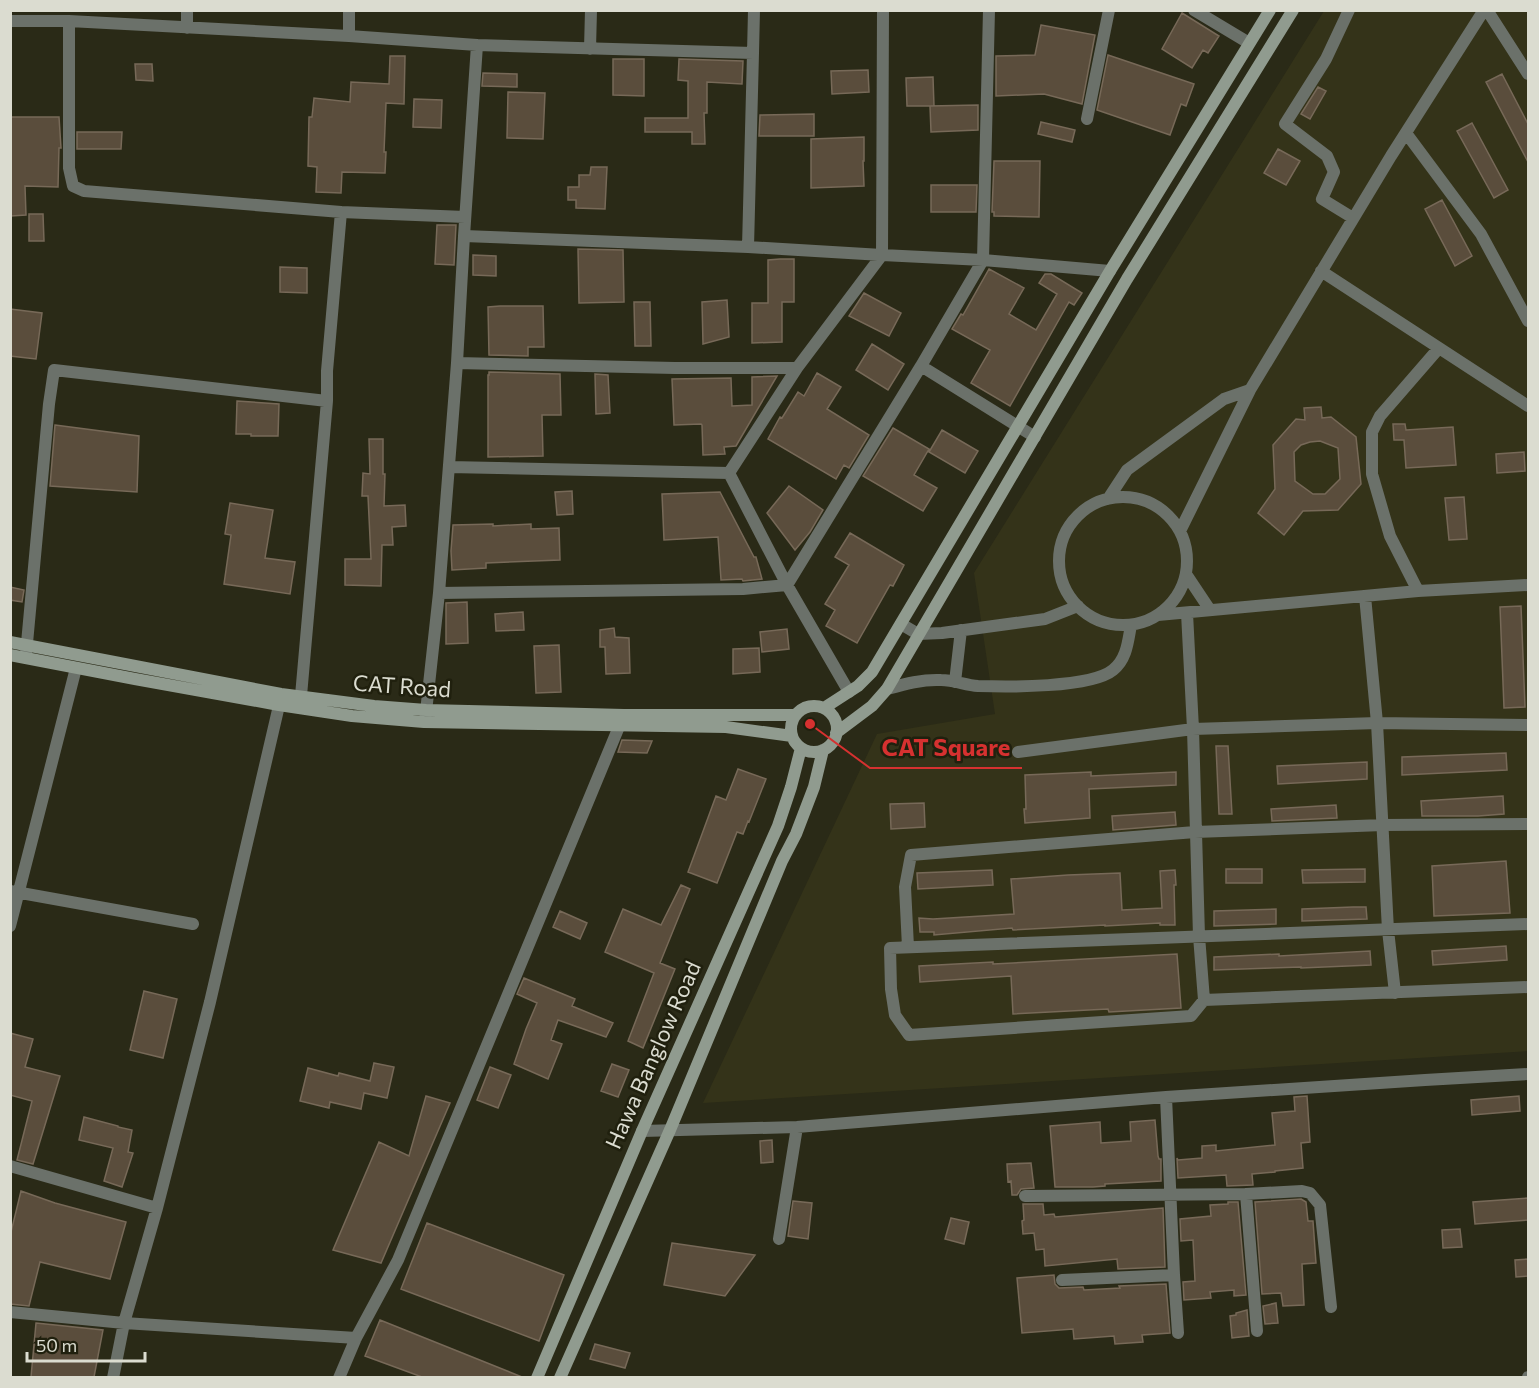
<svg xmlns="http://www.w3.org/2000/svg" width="1539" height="1388" viewBox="0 0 1539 1388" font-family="Commissioner,sans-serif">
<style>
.built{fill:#343319}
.building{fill:#5a4d3c;stroke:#776958;stroke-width:1.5;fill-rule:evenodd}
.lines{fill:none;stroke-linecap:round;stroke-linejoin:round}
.street{stroke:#6b716a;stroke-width:12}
.secondary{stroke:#909b8f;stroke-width:12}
.labels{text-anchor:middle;stroke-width:5;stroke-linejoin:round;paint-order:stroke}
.street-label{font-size:22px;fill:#dbdcd0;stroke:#20200e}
.leader{fill:none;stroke:#d63130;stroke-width:2}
.callout-dot{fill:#d63130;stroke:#20200e;stroke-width:2}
.callout-label{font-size:24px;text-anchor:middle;font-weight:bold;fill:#d63130;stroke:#20200e;stroke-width:5;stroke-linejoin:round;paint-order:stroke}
</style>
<rect width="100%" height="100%" fill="#2a2a17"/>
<!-- built -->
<path class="built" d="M1324 11H1528V1051L703 1103 877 734 995 714 974 573Z"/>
<!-- building -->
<path class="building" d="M1182 13 1219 36 1208 53 1203 50 1192 68 1162 49Z
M1041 25 1095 35 1082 104 1044 94 996 96V56L1035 55Z
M1108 55 1194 84 1186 106 1181 104 1170 135 1097 110Z
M390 56H405L404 104 386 103 384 152H386L385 173 342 172 341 193 316 192 317 167 308 166 309 117H312L314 98 350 102 351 82 389 84Z
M613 59H644V96L613 95Z
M679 59 743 61 742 84 707 82V113H704L705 144H692V132H645V118H688V81L678 80Z
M135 64H152L153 81 136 80Z
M868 70 869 92 832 94 831 71Z
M483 73 517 74V87L482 86Z
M1502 74 1528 124V162L1486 82Z
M933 77 934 106H907L906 78Z
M1318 87 1326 91 1310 119 1301 114Z
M508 92 545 93 543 139 507 138Z
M414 99 442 100 441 128 413 127Z
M978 105V130L931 132 930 106Z
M814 114V136H759L760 115Z
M10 117H59L61 148H59L58 187 25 186 26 215 11 216Z
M1041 122 1075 130 1072 142 1038 134Z
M1472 123 1508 190 1494 198 1457 131Z
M77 132H122L121 149H77Z
M864 137V161H863L864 186 811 188V139Z
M1278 149 1300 161 1286 185 1264 173Z
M994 161H1040L1039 217 994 216V212H992Z
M591 167H607L605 209 576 208V200H568V187H579V175H590Z
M931 185H977L976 212H931Z
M1442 200 1472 256 1455 266 1425 209Z
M29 214H43L44 241H29Z
M437 225H456L454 265 435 264Z
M578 249 623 250 624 302 579 303Z
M473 255 496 256V276L473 275Z
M780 259H794V302H782V342L752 343V303H768V260Z
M280 267 307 268V293L280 292Z
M989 269 1024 288 1009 314 1036 330 1057 294 1039 283 1045 274H1051L1082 293 1074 305 1069 302 1010 406 971 383 990 350 952 329 961 314 963 315Z
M864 293 901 313 889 336 849 316Z
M727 300 729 337 703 344 702 302Z
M634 302H650L651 346H635Z
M500 306H543L544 347H528V356L489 355 488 307Z
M10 309 42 313 36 359 10 356Z
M872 344 904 364 888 390 856 370Z
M489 372 560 374 561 415H542L543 456 488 457V375H489Z
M817 373 841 387 827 409 869 435 849 468 844 465 836 479 768 439 780 417 782 418 798 392 804 396Z
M595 374 608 375 610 413 596 414Z
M777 376 736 446 724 447 725 454 703 455 702 425 701 424 674 425 672 379 731 378 732 406 752 405V377Z
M237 401 279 404 278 436H251V434H236Z
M1321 407 1322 418 1331 417 1356 437 1361 484 1338 510 1303 511 1284 535 1258 513 1275 489 1273 445 1296 419 1305 420 1304 408ZM1320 441 1338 448 1340 479 1325 494H1313L1295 481 1294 452 1301 445 1310 442Z
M1393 424H1405L1406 430 1453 427 1456 465 1406 468 1404 440H1394Z
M55 425 139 436 137 492 50 486Z
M893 428 929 449 914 475 937 488 923 511 863 476Z
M942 430 978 451 965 473 929 452Z
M369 439H383V474H385L384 506 405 505 406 526 392 527 393 545H382L381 586 345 585V559H371L368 496H362L363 473 370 474Z
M1524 452 1525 471 1497 473 1496 454Z
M789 486 823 510 810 532 795 550 767 513Z
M572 491 573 514 557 515 555 492Z
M720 492 754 557H756L762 579 743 581 742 579 721 580 718 537 664 540 662 494Z
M1464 497 1467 539 1449 540 1445 498Z
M230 503 273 510 265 558 295 562 290 594 224 584 231 535 225 534Z
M493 524V526L531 524V529L559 528 560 560 486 563V568L452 570 451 551 453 525Z
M850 533 904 565 893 586 890 585 857 643 826 626 835 610 825 604 849 565 835 557Z
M10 587 24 590 22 602 10 600Z
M467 602 468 643 446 644V603Z
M1521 606 1525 707 1504 708 1500 607Z
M523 612 524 630 496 631 495 614Z
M614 628 615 637 629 638 630 673 606 674 605 647H600V630Z
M787 629 789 649 762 652 760 632Z
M559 645 561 692 536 693 534 646Z
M759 648 760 672 733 674V649Z
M622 740 652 741 647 753 618 752Z
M1216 746H1228L1232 814H1219Z
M1506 753 1507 770 1402 775V757Z
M1367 762V779L1278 784 1277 766Z
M738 769 766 779 749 822 748 821 743 834 737 832 717 883 688 872 716 796 726 800Z
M1091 772V776L1176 772V785L1089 789 1090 818 1025 823 1024 809H1026L1025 775Z
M1503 796 1504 814 1478 816H1422L1421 801Z
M924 803 925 827 891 829 890 804Z
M1336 805 1337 818 1272 821 1271 809Z
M1175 812 1176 825 1113 830 1112 816Z
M1506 861 1510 913 1434 916 1432 866Z
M1226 869H1262V883H1226Z
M1365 869V882L1303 883 1302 870Z
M992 870 993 885 918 889 917 873Z
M1175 870 1176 885H1174L1175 925H1160V923L1105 926V925L1013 930 1012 928 934 935V932H920L919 918 933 919 1014 914 1011 879 1068 875 1120 873 1122 910 1162 908 1160 871Z
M681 885 690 889 660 963 675 969 643 1048 628 1041 654 973 605 952 623 909 661 925Z
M1353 907H1366L1367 919 1302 921V909Z
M1276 909V924L1214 926V911Z
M560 911 587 923 580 939 553 927Z
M1506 946 1507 960 1433 965 1432 951Z
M1370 951 1371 965 1301 968V967L1214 970V957L1279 954V956Z
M1177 954 1181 1008 1109 1012 1108 1009 1013 1014 1011 976 920 982 919 966 993 962V964Z
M524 978 575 999 572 1006 613 1023 606 1037 558 1020 551 1040 562 1044 548 1079 514 1064 526 1029 537 1003 517 994Z
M144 991 177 999 163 1058 130 1050Z
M10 1033 33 1039 25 1067 60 1076 33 1164 17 1160 32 1101 10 1095Z
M374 1063 394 1067 387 1098 364 1093 361 1109 330 1102 329 1108 300 1101 308 1068 338 1076 339 1073 370 1081Z
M612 1064 629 1070 618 1097 601 1091Z
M490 1067 511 1075 498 1108 477 1100Z
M426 1096 450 1103 381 1263 333 1250 379 1142 409 1156Z
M1307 1096 1310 1142 1301 1143 1303 1168 1275 1171V1172L1252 1174 1253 1185 1227 1186 1226 1175 1178 1178 1177 1158 1178 1160 1202 1158V1146L1216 1145V1151L1275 1145 1272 1113 1295 1111 1294 1097Z
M1519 1096 1520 1111 1472 1115 1471 1100Z
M84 1117 118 1126V1127L132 1130 128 1152 133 1153 122 1187 104 1181 113 1148 79 1140Z
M1155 1120 1158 1156 1159 1159H1161V1181L1105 1184V1186L1093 1187H1055L1050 1126 1100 1122 1101 1143 1131 1141 1130 1122Z
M772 1140 773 1162 761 1163 760 1141Z
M1031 1163 1034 1188 1021 1189 1017 1195H1012L1011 1181 1008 1182 1007 1164Z
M21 1191 55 1203 126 1222 110 1279 40 1262 29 1306 10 1304V1236Z
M1528 1198V1220L1475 1224 1473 1202Z
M1301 1199 1306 1202 1308 1221H1313L1316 1263 1302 1264 1304 1305 1283 1306 1281 1293 1262 1294 1255 1202Z
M793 1201 812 1203 808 1239 788 1236Z
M1228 1202H1238L1246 1295 1234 1296V1290L1210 1292 1211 1298 1184 1300 1183 1282 1195 1281 1193 1240 1181 1241 1180 1219 1211 1216 1210 1205 1228 1204Z
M1023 1204H1043L1044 1215 1054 1214 1055 1217 1163 1208 1165 1267 1118 1269 1117 1259 1045 1266 1044 1249 1036 1250 1034 1233 1023 1234 1022 1221 1024 1220Z
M951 1218 969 1222 964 1244 945 1239Z
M427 1223 564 1275 539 1341 401 1289Z
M1460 1229 1462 1247 1443 1248 1442 1230Z
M672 1243 755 1255 725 1296 664 1285Z
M1528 1259V1276L1516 1277 1515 1260Z
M1054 1275 1055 1284 1059 1288 1083 1287 1084 1290 1120 1288 1119 1286 1166 1284 1170 1333 1142 1335 1143 1342 1115 1344 1114 1336 1074 1339 1073 1329 1022 1333 1017 1278Z
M1276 1303 1278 1323 1265 1324 1263 1306Z
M1247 1310 1249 1336 1232 1338 1230 1316 1236 1315V1313Z
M380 1320 522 1377H422L365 1356Z
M36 1323 103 1330 94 1377H31Z
M595 1344 630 1353 625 1368 590 1359Z"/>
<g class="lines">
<!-- street -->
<path class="street" d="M187 10V28
M349 10V36
M989 10 983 260 1110 271
M1194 10 1249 43
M1349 10 1326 59 1285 124 1327 156 1334 172 1322 199 1353 218
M1487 10 1528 74
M10 21H69L349 36 477 45
M69 21V168L73 186 84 191 341 212 465 217
M590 49 591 10
M753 53 748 247 882 255 883 10
M1087 119 1109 10
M1406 133 1481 234 1528 321
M464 236 748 247
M1321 271 1528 406
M457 363 675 368H797
M449 467 729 473
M1059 561a64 64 0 1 1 128 0a64 64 0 1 1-128 0Z
M1108 499 1127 470 1224 399 1250 390
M1180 531 1250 390 1391 156 1484 10
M1186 574 1210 610
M1418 591 1390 536 1372 474V432L1380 416 1439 348
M439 593 743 589 787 585 921 366 1035 437
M1365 596 1377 723 1388 930 1395 993
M1187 613 1193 729 1199 936 1204 1000 1191 1016 909 1035 895 1015 891 989 890 948 1528 924
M1158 615 1418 591 1528 585
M901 624 918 634 942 633 1045 619 1078 606
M26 654 49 404 54 370 327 401
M955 682 961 630
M887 689C905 684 923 679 941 680 954 680 965 685 978 686 1007 687 1091 688 1113 670 1127 659 1128 641 1131 625
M849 692 787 585 729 473 797 368 882 255 983 260 921 366
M300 707 327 401V371L341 212
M425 721 439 593 457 363 464 236 477 45 753 53 754 10
M1018 752 1193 729 1377 723 1528 725
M10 891 193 924
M10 926 76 668
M908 947 905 887 911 855 1195 832 1383 825 1528 824
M1204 1000 1528 987
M1166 1097 1174 1275 1178 1333
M642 1131 797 1127 1166 1097 1425 1080 1528 1074
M10 1166 157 1208
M1246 1194 1257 1331
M1025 1196 1246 1194 1302 1191 1310 1193 1320 1205 1331 1307
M779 1239 797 1127
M1062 1280 1174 1275
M10 1312 124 1323 356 1338
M113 1378 124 1323 157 1208 210 1002 281 697
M339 1378 356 1338 398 1260 623 717
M1528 1378V1377"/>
<!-- secondary -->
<path class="secondary" d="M10 642 281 694 374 706 426 710 624 715H796
M10 655 135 679 279 705 352 716 424 722 726 727 792 736
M791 729a23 23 0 1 1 46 0a23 23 0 1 1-46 0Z
M824 708 858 686 872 672 1110 271 1270 10
M836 733 872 706 887 689 1127 279 1293 10
M537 1378 642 1131 778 826 791 787 801 748
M560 1378 670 1130 782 861 796 834 814 787 823 750"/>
</g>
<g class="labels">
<!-- street labels -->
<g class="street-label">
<text transform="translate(402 686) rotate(4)" y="8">CAT Road</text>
<text transform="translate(653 1055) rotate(-66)" y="8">Hawa Banglow Road</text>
</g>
</g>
<!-- callouts -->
<path class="leader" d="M810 724L870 768H1022"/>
<circle class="callout-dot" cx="810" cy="724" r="6"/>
<g class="callout-label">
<text x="946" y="756">CAT Square</text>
</g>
<!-- border -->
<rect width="1539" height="1388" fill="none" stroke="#dbdcd0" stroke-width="24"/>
<!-- scale -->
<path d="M27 1352v9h118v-9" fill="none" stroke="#dbdcd0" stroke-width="3"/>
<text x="36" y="1352" font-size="18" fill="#dbdcd0" stroke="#20200e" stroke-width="4.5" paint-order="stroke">50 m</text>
</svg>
